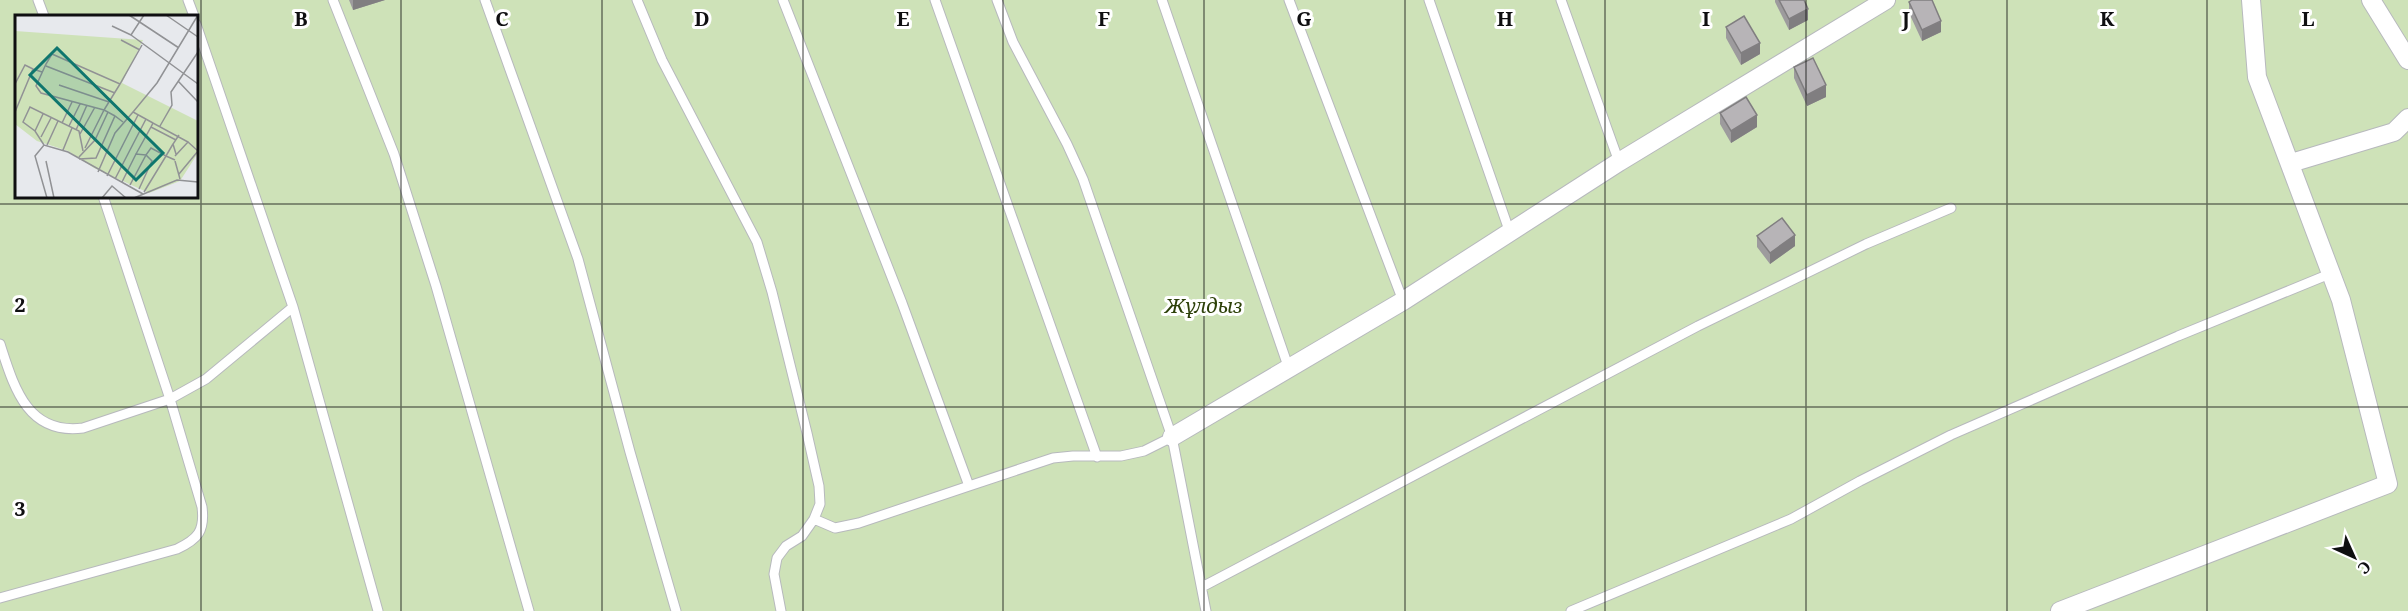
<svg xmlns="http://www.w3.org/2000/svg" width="2408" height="611" viewBox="0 0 2408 611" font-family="'Noto Serif',serif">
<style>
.green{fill:#cee2b8;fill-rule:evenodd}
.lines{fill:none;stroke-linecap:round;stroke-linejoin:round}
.lane-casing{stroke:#b7b9bd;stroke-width:11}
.street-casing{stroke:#b7b9bd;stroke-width:20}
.lane{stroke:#fff;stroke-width:9}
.street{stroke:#fff;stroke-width:18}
.wall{fill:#9d9b9d}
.shaded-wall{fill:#807e80}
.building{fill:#b7b4b7;stroke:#807e80;stroke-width:1.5}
.grid{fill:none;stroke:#0f0f11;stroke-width:1.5;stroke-opacity:0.55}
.labels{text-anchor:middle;stroke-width:6;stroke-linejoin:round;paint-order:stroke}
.park-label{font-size:20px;font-style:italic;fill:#2d4109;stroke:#fff}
.inset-road{fill:none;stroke:#919295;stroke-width:1.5}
.view{fill:#0f766e;fill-opacity:0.15;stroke:#0f766e;stroke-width:3}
.inset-edge{fill:none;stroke:#0f0f11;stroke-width:3}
.grid-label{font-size:20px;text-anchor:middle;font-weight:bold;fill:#0f0f11;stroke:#fff;stroke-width:6;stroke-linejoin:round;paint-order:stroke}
</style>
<rect width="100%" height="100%" fill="#e7e9ed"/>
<!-- green -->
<path class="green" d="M0 0H2408V611H0ZM16 16H196V196H16Z"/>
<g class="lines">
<!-- lane casing -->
<g class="lane-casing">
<path id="lane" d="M38 0 44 16
M188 0 194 16
M333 0 394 154 436 286 529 611
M485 0 578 259 630 452 676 611
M637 0 662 60 757 242 772 292 807 433 819 486 820 504 814 519 802 536 786 546 777 558 774 574 781 611
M783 0 902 303 969 486 859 523 835 528 814 519
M935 0 1097 457
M997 0 1013 42 1067 144 1083 179 1172 437
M1162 0 1289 369
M1289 0 1403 301
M1429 0 1510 233
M1561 0 1619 162
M293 307 378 611
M0 344C14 387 27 435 83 428L170 399 103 196
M969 486 1053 458 1073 456H1121L1144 451 1172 437 1206 611
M1202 587 1698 326 1866 244 1951 208
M0 598 177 549C198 539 205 531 202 507L170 399 206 379 293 307 196 24
M1571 611 1791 519 1860 481 1951 435 2178 336 2332 273"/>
</g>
<!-- street casing -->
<g class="street-casing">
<path id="street" d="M2371 0 2408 60
M2291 163 2394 132 2408 118
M1172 437 1403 301 1619 162 1886 0
M2060 611 2388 484 2341 300 2257 77 2251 0"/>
</g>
<!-- lane -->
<use href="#lane" class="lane"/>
<!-- street -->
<use href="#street" class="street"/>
</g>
<!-- wall -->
<path class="wall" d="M349 0H385L353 10Z
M1775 0H1804L1808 20 1789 30 1775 2Z
M1909 2 1941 32 1922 41 1909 13Z
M1726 27 1760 54 1741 65 1726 38Z
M1794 67 1826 97 1807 106 1794 78Z
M1720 113 1757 127 1731 143 1720 124Z
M1757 236 1795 246 1770 264 1757 247Z"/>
<!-- shaded-wall -->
<path class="shaded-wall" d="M353 0H385L353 10Z
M1808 9V20L1789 30V19Z
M1941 21V32L1922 41V30Z
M1760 43V54L1741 65V53Z
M1826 85V97L1807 106V95Z
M1757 115V127L1731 143V131Z
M1795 235V246L1770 264V253Z"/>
<!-- building -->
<path class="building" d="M1779 0H1804L1808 9 1789 19Z
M1912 0H1932L1941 21 1922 30 1909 2Z
M1744 16 1760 43 1741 53 1726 27Z
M1813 58 1826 85 1807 95 1794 67Z
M1746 97 1757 115 1731 131 1720 113Z
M1782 218 1795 235 1770 253 1757 236Z"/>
<!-- grid -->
<path class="grid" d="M201 0V611M401 0V611M602 0V611M803 0V611M1003 0V611M1204 0V611M1405 0V611M1605 0V611M1806 0V611M2007 0V611M2207 0V611M0 204H2408M0 407H2408"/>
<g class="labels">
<!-- park labels -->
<g class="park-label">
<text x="1204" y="313">Жұлдыз</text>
</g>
</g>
<!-- overview -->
<g transform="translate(15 15)">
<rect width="183" height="183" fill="#e7e9ed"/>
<path d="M0 16 128 25 107 68 183 106V138L165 166 134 178 79 153 53 136 22 126 0 109Z" fill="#cee2b8"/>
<path class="inset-road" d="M114 0 164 33M151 0 183 22M97 11 116 20 129 0M116 20 183 69M106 25 125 35M31 51 100 78M163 66 183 87M0 69 10 50 18 54M44 70 94 87M0 97 18 54 27 57M100 101 89 95 105 69M47 108 57 87M138 108 118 97 142 68 183 0M54 111 65 89M145 111 157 90 156 77 183 37M136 112 138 108 173 127 160 141M61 115 72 90M20 116 28 99M65 119 80 92M26 122 36 103M29 130 20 116 8 107 15 92 64 116 68 136M32 130 43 106M70 133 89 95 26 78 21 71 31 49 37 39 105 69 127 30M48 135 57 113M121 139 136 112 161 125M161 139 158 129 164 120M64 142 80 125 93 97M64 144 81 143 100 101 108 107M31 146 39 183M160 146 165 164M83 157 100 118 118 97M164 159 183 136 173 127M92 161 123 100M100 164 131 104M107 167 121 139 131 140 136 133 151 141 158 129M115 170 131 140 137 146 124 174M129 177 151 141 160 145M32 183 20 141 29 130 53 137 128 179M87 183 97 171 111 183M119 183 162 165 183 167"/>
<path class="view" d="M42 33 148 138 121 165 15 60Z"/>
<rect width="183" height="183" class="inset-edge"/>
</g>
<g class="grid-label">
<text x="301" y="26">B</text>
<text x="502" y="26">C</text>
<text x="702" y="26">D</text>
<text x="903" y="26">E</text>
<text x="1104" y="26">F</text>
<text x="1304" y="26">G</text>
<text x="1505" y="26">H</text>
<text x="1706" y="26">I</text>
<text x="1906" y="26">J</text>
<text x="2107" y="26">K</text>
<text x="2308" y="26">L</text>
<text x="20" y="312">2</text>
<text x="20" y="516">3</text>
</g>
<!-- north arrow -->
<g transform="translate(2354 557) rotate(135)" stroke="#ffffff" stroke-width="4.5" paint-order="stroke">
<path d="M0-4.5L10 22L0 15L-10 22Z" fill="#0f0f11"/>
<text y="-9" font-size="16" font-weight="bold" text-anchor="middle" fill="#0f0f11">С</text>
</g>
</svg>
